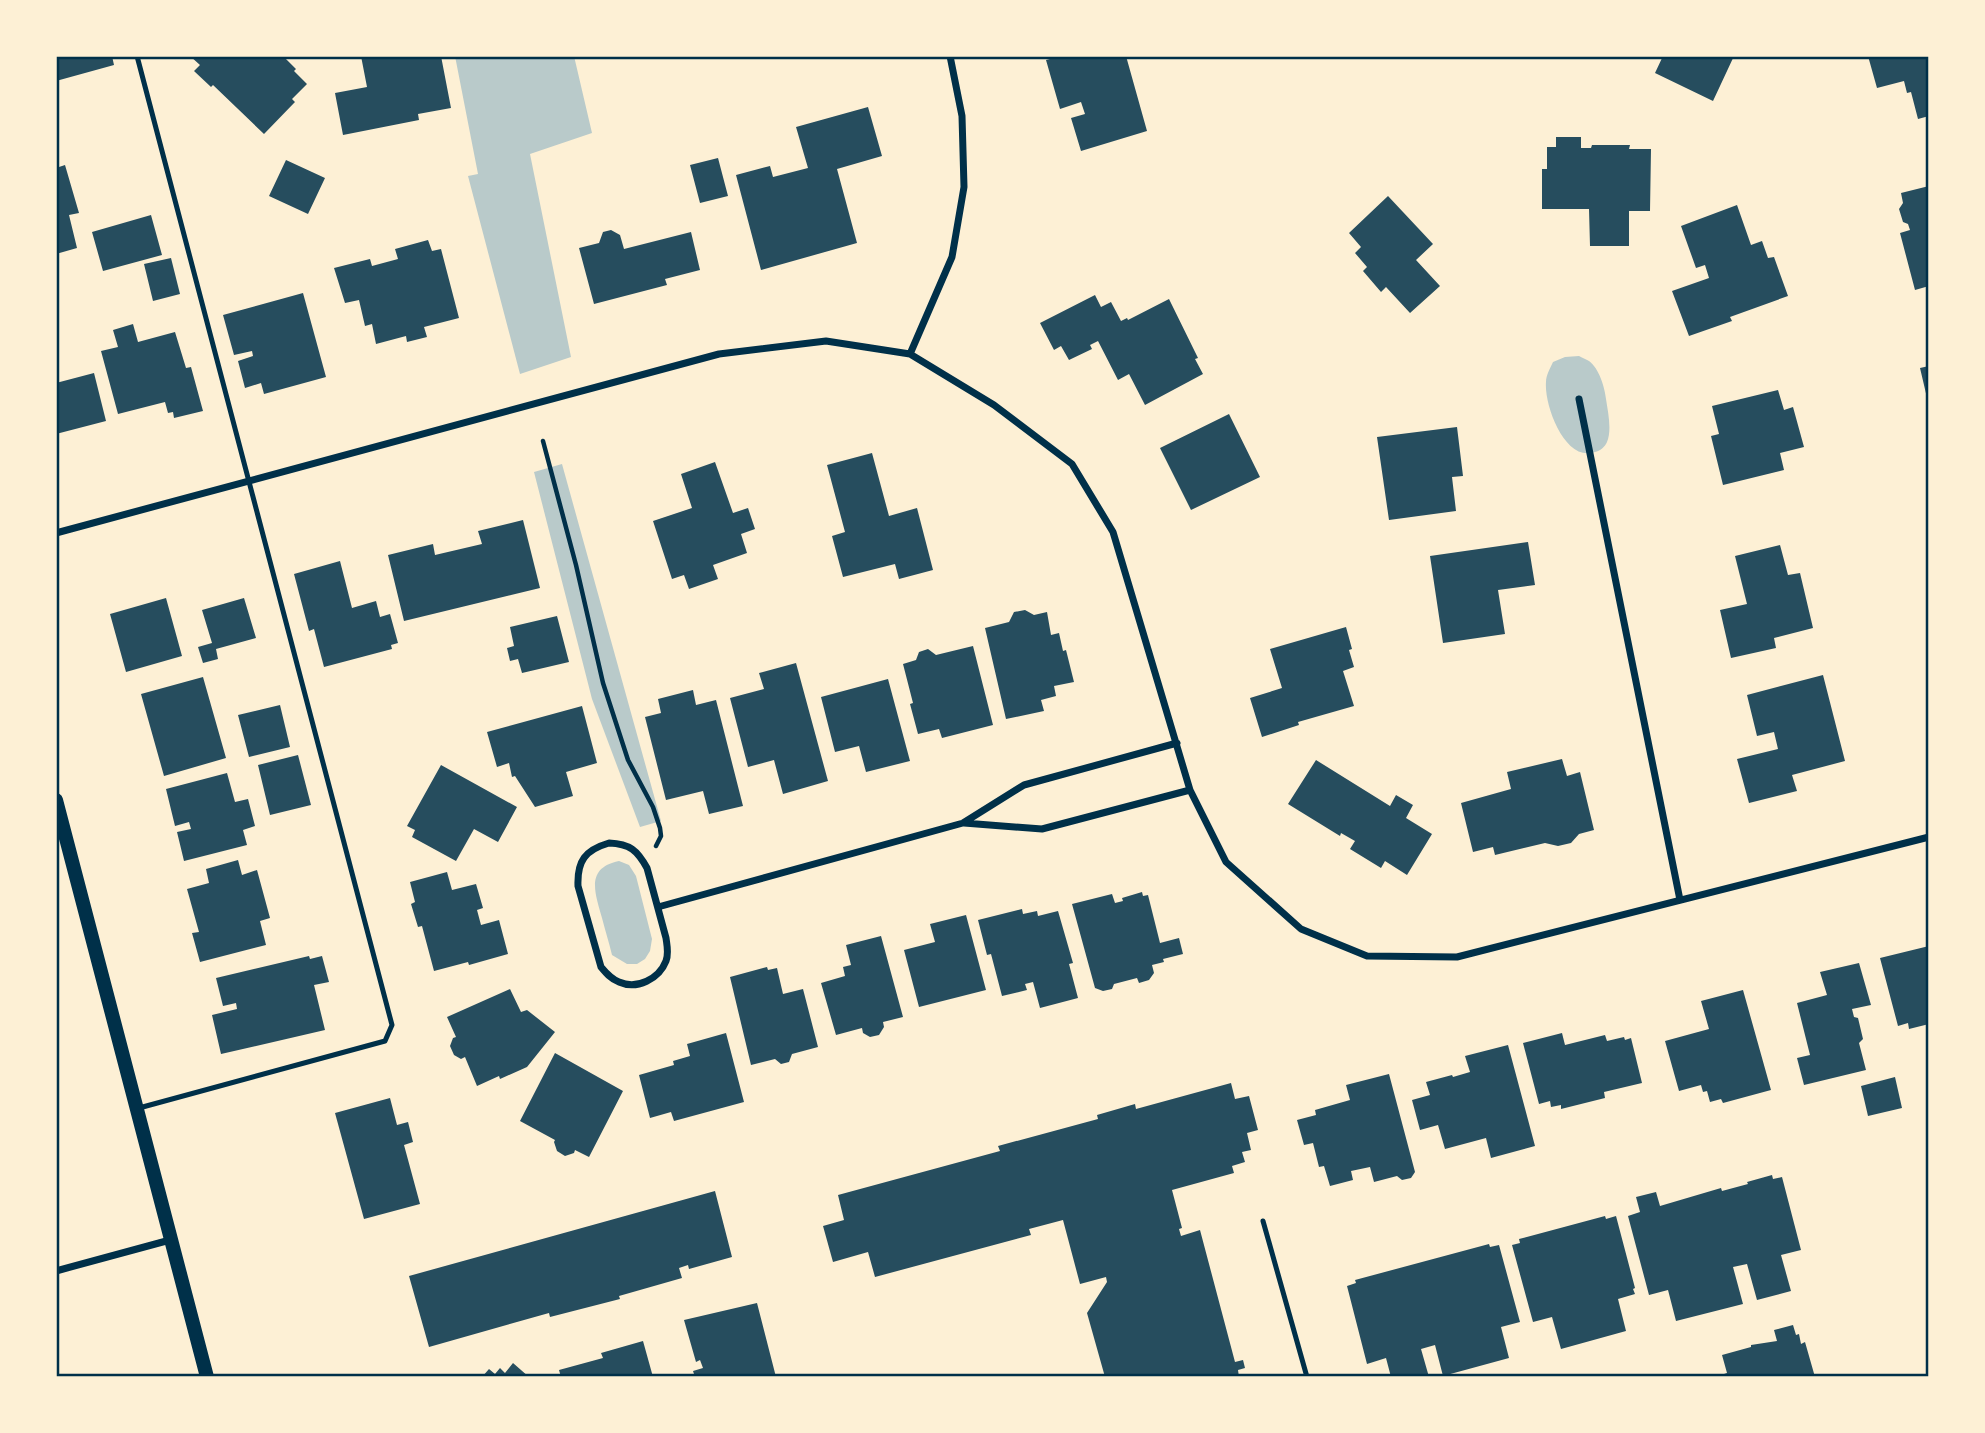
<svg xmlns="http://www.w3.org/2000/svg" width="1985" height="1433" viewBox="0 0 1985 1433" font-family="'Nunito Sans',sans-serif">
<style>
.green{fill:#b9caca}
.building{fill:#264d5e}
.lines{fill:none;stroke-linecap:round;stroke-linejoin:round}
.path{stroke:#003049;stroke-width:4.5}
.service{stroke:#003049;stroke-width:5}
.minor{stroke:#003049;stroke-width:7}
.secondary{stroke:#003049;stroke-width:14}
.neatline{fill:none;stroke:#003049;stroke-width:2.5}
</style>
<rect width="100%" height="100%" fill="#fdf0d5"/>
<!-- green -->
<path class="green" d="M455 56H574L592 133 530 154 571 357 520 374 468 176 478 174Z
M1579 356C1582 358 1586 359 1589 361 1599 368 1605 388 1606 399 1608 412 1612 430 1607 442 1605 447 1600 451 1595 452 1565 463 1544 405 1546 382 1546 375 1550 369 1553 362L1565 357Z
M562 464 661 821 640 827 592 699 534 472Z
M619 861 629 865 636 876 652 939 650 951 645 959 637 964H627L612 955C609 942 605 930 602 918 595 893 585 868 619 861Z"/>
<!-- building -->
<path class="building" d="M56 56H112L114 65 56 81Z
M190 56H283L296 69 294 71 307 84 292 99 295 102 264 134 213 85 211 87 194 71 200 65Z
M361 56H441L451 108 418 114 419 120 343 135 335 93 367 87Z
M1062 56H1126L1147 131 1081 151 1071 118 1085 114 1081 102 1060 109 1046 60Z
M1663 56H1734L1713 101 1655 73Z
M1868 56H1929V116L1918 119 1911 92 1907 93 1904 81 1877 88Z
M868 107 882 156 837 169 857 243 761 270 736 175 770 166 773 177 808 168 796 127Z
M1556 137H1581V148H1591L1592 145H1630L1629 149H1651L1650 211H1629V246H1590L1589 209H1542V169H1547V147H1556Z
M718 158 728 196 700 203 690 165Z
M286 160 325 178 308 214 269 196Z
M65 165 79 213 69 215 77 248 56 254V168Z
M1929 186V286L1915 290 1900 233 1910 230 1908 224 1903 222 1899 209 1903 203 1901 193Z
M1388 196 1433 244 1416 260 1440 286 1410 313 1386 287 1381 292 1363 271 1367 267 1355 253 1361 247 1349 233Z
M1737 205 1751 245 1762 241 1768 258 1774 257 1788 296 1730 317 1732 321 1689 336 1672 291 1709 278 1705 265 1696 268 1681 226Z
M151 215 162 255 103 271 92 232Z
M611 230 620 235 624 249 691 232 700 270 665 279 667 285 594 304 579 248 599 243 603 232Z
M428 240 432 251 441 249 459 318 424 327 427 337 407 342 406 336 376 344 372 324 365 326 359 300 345 303 334 268 370 259 372 266 398 259 395 249Z
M171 258 180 294 153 301 144 264Z
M303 293 326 377 264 394 261 383 245 388 238 361 253 356 252 351 234 355 223 315Z
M1095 295 1101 307 1111 302 1121 321 1127 318 1128 320 1169 299 1198 358 1195 359 1203 374 1145 405 1129 374 1118 380 1098 341 1090 345 1092 349 1069 360 1061 346 1054 350 1040 323Z
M133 324 138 342 175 332 186 368 191 367 203 411 174 418 173 412 168 413 165 402 118 414 101 351 118 347 113 330Z
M1929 366V401L1928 402 1920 368Z
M94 373 106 421 56 434V383Z
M1778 390 1784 410 1793 407 1804 447 1780 453 1784 470 1723 485 1711 436 1719 434 1712 406Z
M1229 414 1260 477 1191 510 1160 448Z
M1457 427 1463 476 1452 477 1456 511 1389 520 1377 437Z
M872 453 889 516 917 508 933 570 899 579 895 564 843 577 832 536 845 532 827 465Z
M715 462 733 513 748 508 755 529 741 534 747 553 713 565 718 579 689 589 684 575 672 579 653 521 692 508 681 474Z
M523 520 540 588 404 621 388 555 433 544 435 555 482 544 478 531Z
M1528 542 1535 585 1498 590 1505 634 1443 643 1430 556Z
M1780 545 1788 575 1800 573 1813 628 1774 638 1776 648 1731 658 1720 610 1747 604 1735 556Z
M340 561 352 608 376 601 380 617 390 614 398 643 391 645 392 649 324 667 314 629 309 631 294 574Z
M166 598 182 656 126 672 110 614Z
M244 598 256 638 216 649 218 659 203 663 198 647 212 643 202 610Z
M1025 610 1034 615 1047 612 1051 635 1059 633 1063 651 1066 650 1074 682 1054 686 1056 696 1041 700 1044 711 1006 719 985 628 1009 622 1014 612Z
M557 616 569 662 522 673 518 659 510 661 507 648 514 646 510 627Z
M1346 627 1352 649 1349 650 1354 667 1343 671 1354 706 1298 722 1299 725 1262 737 1250 698 1282 688 1270 649Z
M973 646 993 725 942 738 939 729 918 734 910 704 913 703 903 664 916 660 919 652 928 649 936 655Z
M796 663 828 781 783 794 774 760 748 767 730 698 764 689 759 673Z
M1823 675 1845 761 1792 775 1797 791 1749 803 1737 759 1778 749 1774 732 1757 736 1747 695Z
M203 677 226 758 164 776 141 694Z
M888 679 910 761 866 772 859 746 835 752 821 697Z
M693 690 696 705 716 700 743 806 709 814 703 791 666 800 645 717 661 713 658 699Z
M280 705 290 747 249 757 238 715Z
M582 706 597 763 566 772 573 796 535 807 515 776 512 777 509 763 497 767 487 732Z
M298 755 311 805 270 815 258 765Z
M1562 759 1567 776 1580 772 1594 830 1579 834 1571 843 1558 846 1545 843 1495 855 1493 847 1473 852 1461 803 1511 789 1507 772Z
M1316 760 1390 806 1396 795 1413 805 1406 818 1432 834 1407 875 1385 861 1381 868 1350 849 1355 841 1341 833 1340 836 1288 804Z
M441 765 517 807 498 842 474 829 456 861 412 837 415 830 407 826Z
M227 773 235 802 248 799 255 826 243 830 247 845 184 861 177 832 191 829 189 822 175 826 166 789Z
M238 860 242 875 257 870 270 918 260 921 266 945 200 962 192 933 199 932 187 889 209 883 206 869Z
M447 872 452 890 476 884 483 908 477 910 481 925 499 920 508 954 469 965 468 962 434 971 422 926 418 927 411 904 415 902 410 882Z
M1142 892 1143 896 1148 895 1160 943 1179 938 1183 954 1163 959 1164 962 1152 965 1154 973 1149 980 1139 983 1137 978 1114 984 1112 989 1103 991 1095 988 1072 904 1112 894 1115 903 1123 901 1122 898Z
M1022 909 1023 914 1037 911 1038 916 1058 911 1073 963 1069 964 1078 998 1040 1008 1033 982 1025 984 1027 990 1002 996 991 954 987 955 978 920Z
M966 915 986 990 919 1007 904 950 935 942 930 924Z
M881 936 903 1017 883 1022 884 1027 879 1035 870 1037 863 1033 862 1028 836 1035 821 983 845 976 843 967 851 965 846 945Z
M1929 946V1024L1909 1029 1908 1023 1898 1026 1880 958Z
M309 956 310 959 322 956 329 982 314 985 325 1030 221 1054 212 1015 237 1009 236 1003 223 1006 216 978Z
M1859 963 1871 1005 1852 1009 1854 1017 1858 1018 1863 1039 1859 1043 1866 1070 1804 1085 1797 1058 1810 1055 1797 1003 1827 995 1820 972Z
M767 967 768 970 777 968 783 994 803 989 818 1047 792 1054 789 1062 781 1064 775 1059 751 1065 730 977Z
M510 989 521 1012 527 1010 555 1032 527 1067 500 1079 499 1076 477 1086 465 1057 461 1059 454 1055 450 1046 453 1038 456 1037 447 1017Z
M1743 990 1771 1090 1723 1103 1721 1099 1710 1102 1707 1091 1703 1092 1701 1085 1679 1091 1665 1041 1709 1029 1701 1001Z
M726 1033 744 1102 674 1121 671 1112 650 1118 639 1075 674 1065 673 1061 690 1056 687 1044Z
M1562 1033 1565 1045 1605 1035 1607 1041 1624 1037 1625 1040 1631 1038 1642 1083 1604 1092 1605 1098 1561 1109V1105L1551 1107 1550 1101 1539 1104 1523 1043Z
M1508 1045 1535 1146 1491 1158 1486 1138 1445 1149 1438 1125 1420 1130 1412 1100 1430 1095 1426 1082 1452 1075 1453 1077 1470 1072 1465 1056Z
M555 1053 623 1091 589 1157 575 1150 574 1153 565 1156 557 1151 554 1142 555 1140 520 1121Z
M1389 1074 1415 1172 1411 1178 1402 1180 1397 1176 1374 1182 1370 1167 1351 1171 1353 1180 1330 1186 1324 1166 1319 1167 1313 1143 1304 1145 1297 1120 1316 1115 1315 1110 1350 1100 1346 1085Z
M1895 1077 1902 1108 1868 1116 1861 1086Z
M1231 1083 1235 1099 1249 1096 1258 1130 1247 1133 1251 1150 1242 1152 1245 1162 1232 1166 1234 1173 1172 1190 1182 1228 1179 1229 1181 1236 1200 1230 1235 1362 1243 1360 1245 1368 1238 1370 1239 1377H1105L1087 1313 1107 1282 1106 1277 1080 1284 1063 1220 1029 1229 1031 1235 875 1277 868 1252 833 1262 823 1226 844 1220 838 1195 1000 1151 998 1146 1098 1119 1097 1115 1135 1104 1136 1109Z
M390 1098 397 1125 408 1122 413 1142 404 1145 420 1204 364 1219 335 1113Z
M1772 1175 1773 1179 1782 1177 1801 1250 1781 1255 1791 1291 1757 1300 1747 1264 1733 1267 1743 1304 1676 1321 1668 1290 1649 1295 1628 1216 1640 1212 1636 1197 1656 1192 1660 1206 1721 1188 1722 1191 1748 1184 1747 1182Z
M715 1191 732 1257 689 1269 688 1265 679 1268 682 1278 619 1296 620 1299 550 1317 549 1313 429 1347 409 1276Z
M1605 1216 1606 1219 1616 1216 1635 1288 1633 1289 1635 1294 1618 1299 1626 1331 1561 1349 1552 1317 1533 1322 1512 1245 1520 1243 1519 1239Z
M1489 1244 1490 1247 1499 1245 1520 1322 1501 1327 1509 1358 1443 1376 1435 1345 1421 1349 1429 1377H1391L1386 1358 1367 1364 1347 1286 1356 1283 1355 1280Z
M757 1303 776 1377H695L693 1371 703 1368 700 1360 696 1362 684 1320Z
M1793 1325 1796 1335 1799 1334 1801 1344 1805 1342 1815 1377H1715L1727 1373 1722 1355 1751 1347V1345L1777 1341 1774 1330Z
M643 1341 653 1377H561L559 1370 603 1358 601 1353Z
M513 1363 529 1377H482L489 1369 495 1374 500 1368 505 1373Z"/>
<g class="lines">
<!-- path -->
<path class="path" d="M543 441 576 565 603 683 628 760 653 807 660 828 661 836 656 846"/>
<!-- service -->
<path class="service" d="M137 56 392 1025 385 1041 139 1108
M1263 1221 1307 1377"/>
<!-- minor -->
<path class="minor" d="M910 354 952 257 964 187 962 116 950 56
M1579 399 1680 900
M56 533 719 354 826 341 910 354 994 405 1072 464 1113 532 1190 790 1226 862 1301 929 1367 956 1457 957 1929 837
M964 823 1042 829 1190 790
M609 843C630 844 637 850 647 868L666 938C667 946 669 953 666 961 659 979 637 990 619 982 611 979 606 973 601 967L578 886C577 861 585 850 609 843Z
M658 907 963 823 1024 785 1177 743
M56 1271 170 1240"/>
<!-- secondary -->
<path class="secondary" d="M56 800 207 1377"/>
</g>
<!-- border -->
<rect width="1985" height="1433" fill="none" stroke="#fdf0d5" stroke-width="116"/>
<rect x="58" y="58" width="1869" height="1317" class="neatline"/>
</svg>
